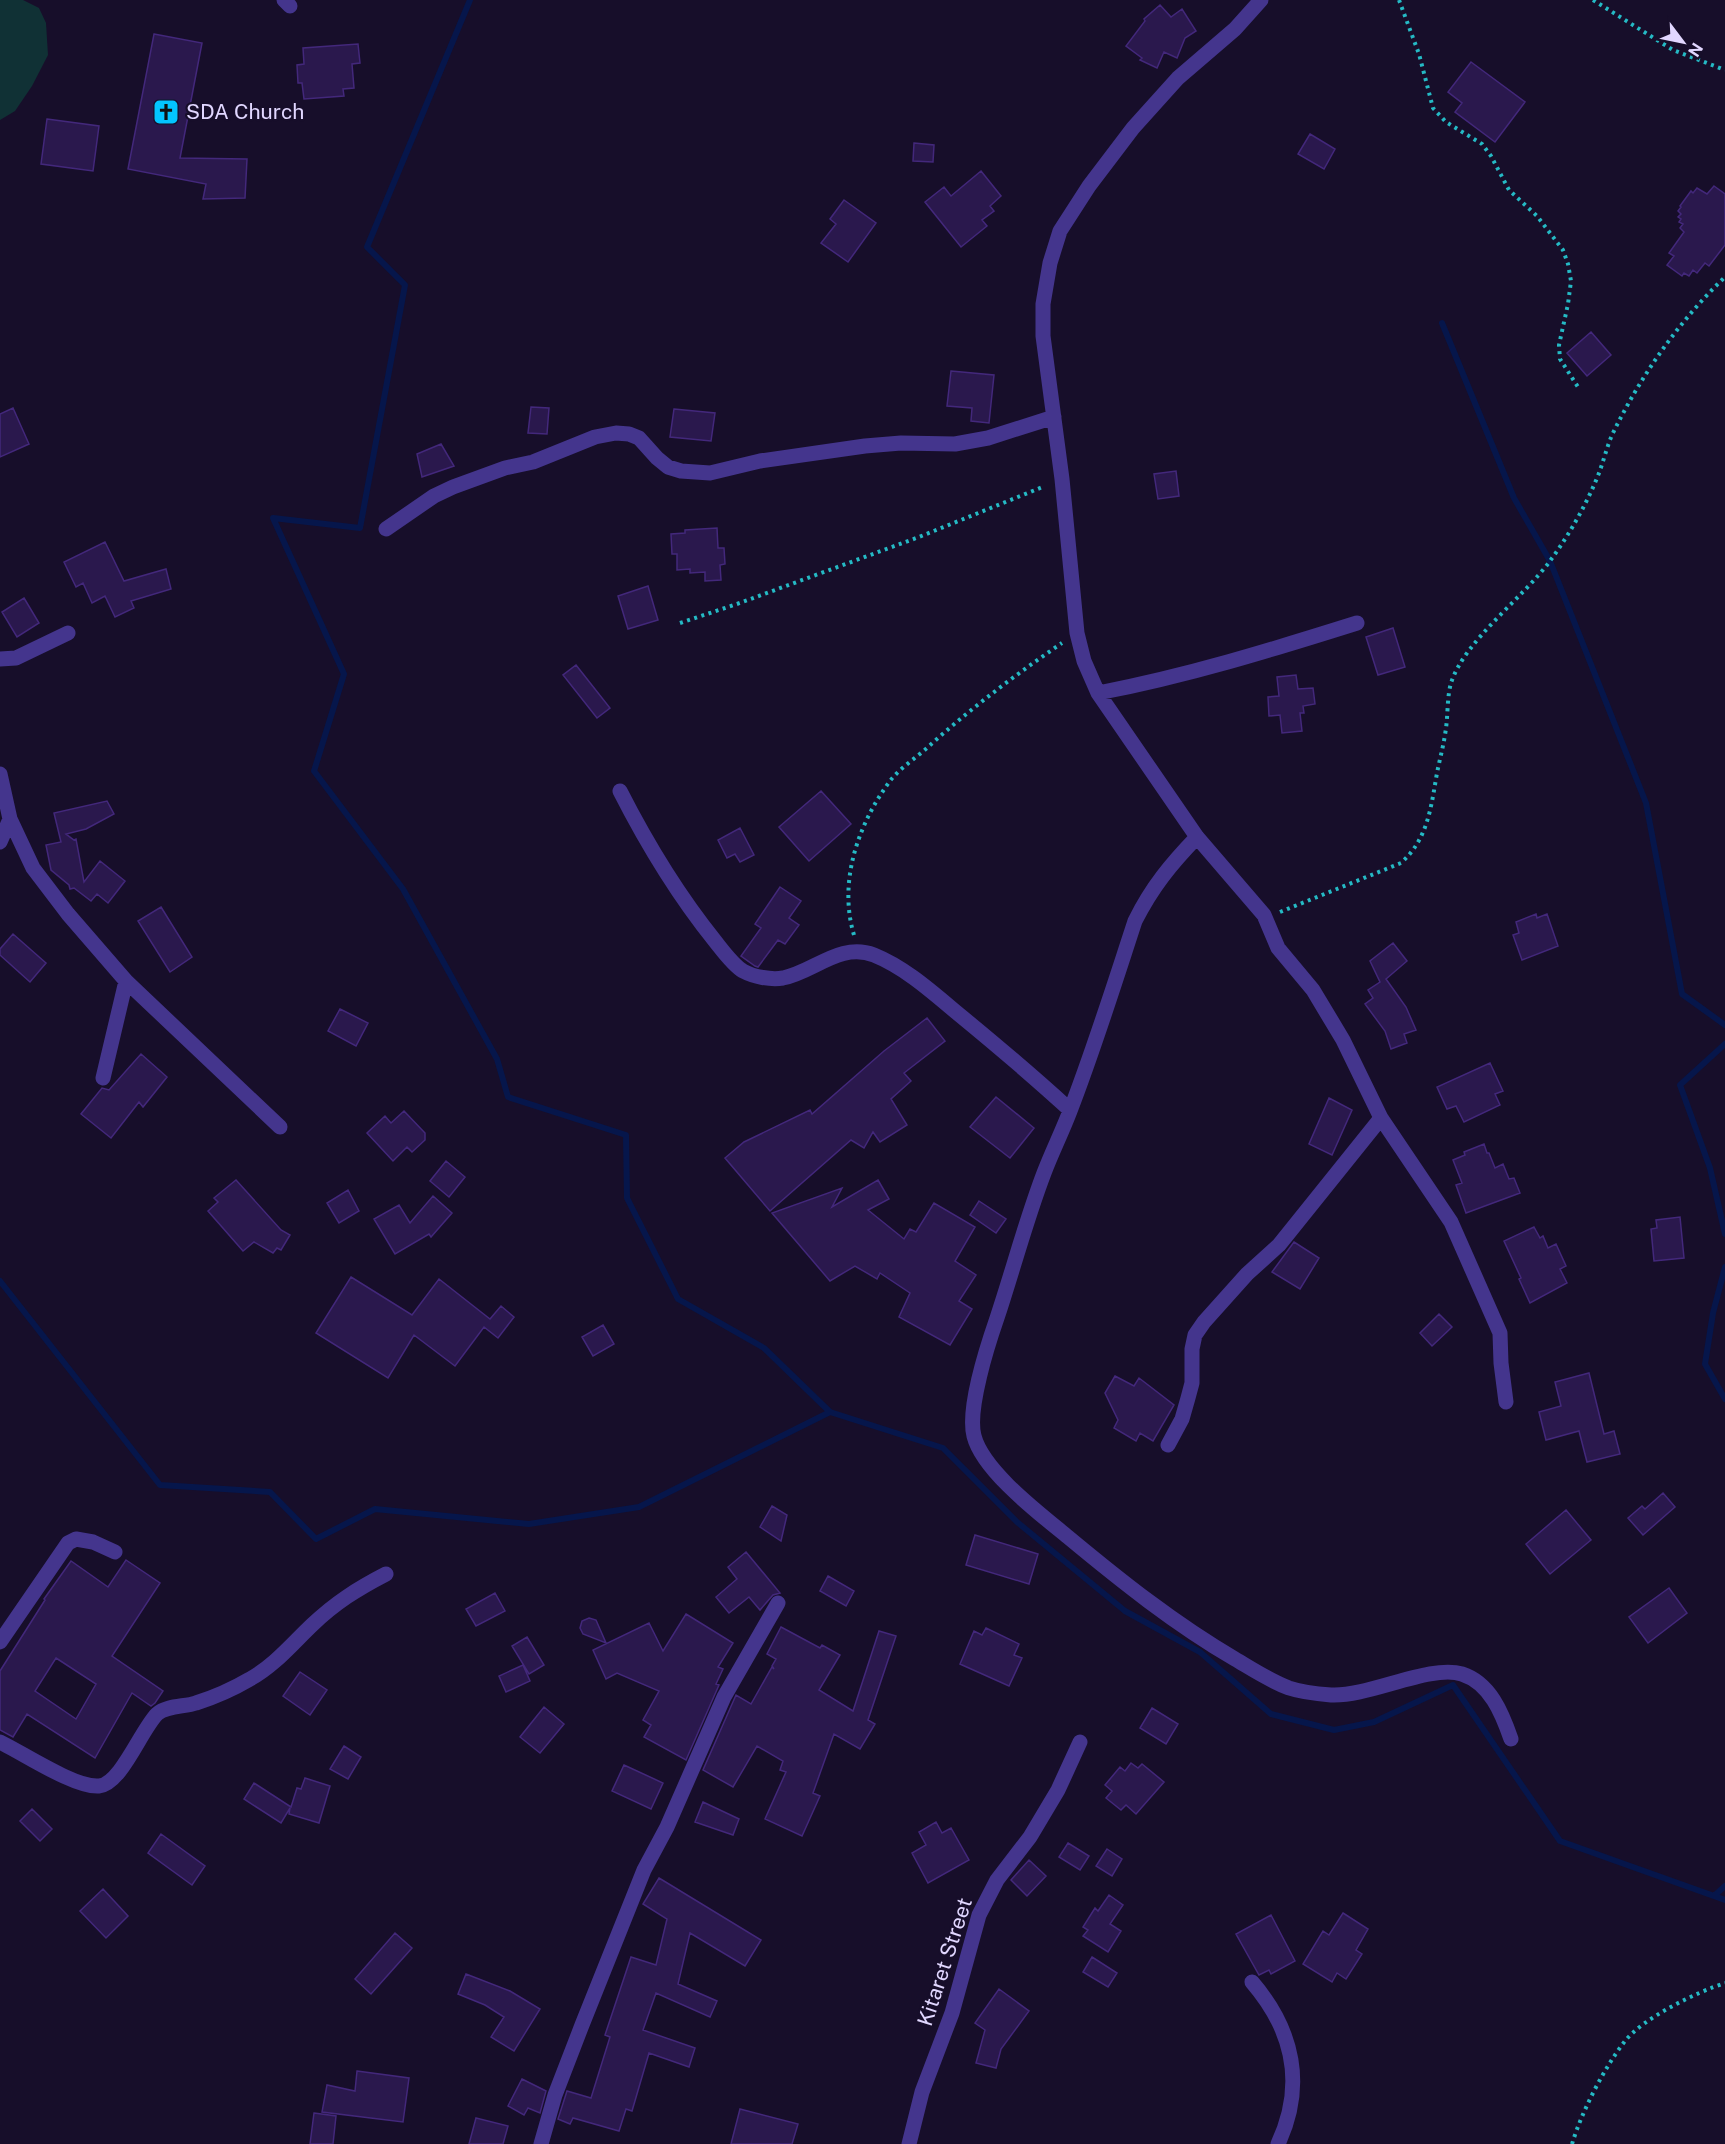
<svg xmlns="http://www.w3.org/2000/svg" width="1725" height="2144" viewBox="0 0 1725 2144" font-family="'Public Sans',sans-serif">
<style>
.green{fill:#103135}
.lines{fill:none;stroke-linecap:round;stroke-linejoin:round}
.stream{stroke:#06164b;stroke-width:6}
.building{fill:#2a184d;stroke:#43287b;stroke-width:1.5;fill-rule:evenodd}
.path{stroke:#25bac5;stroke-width:4;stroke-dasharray:3 4.5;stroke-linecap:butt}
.minor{stroke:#44358d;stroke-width:15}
.labels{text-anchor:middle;stroke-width:4.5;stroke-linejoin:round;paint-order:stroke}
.poi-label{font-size:21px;fill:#e1d7ff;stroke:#170e2a;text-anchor:start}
.street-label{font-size:21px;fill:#e1d7ff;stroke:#170e2a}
</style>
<rect width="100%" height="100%" fill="#170e2a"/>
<!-- green -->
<path class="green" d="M0 0H23L39 8 46 23 48 55 32 86 15 111 0 120Z"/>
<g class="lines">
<!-- stream -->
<path class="stream" d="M470 0 367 247 405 285 360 528 273 518 344 674 314 771 403 889 497 1059 508 1097 626 1135 627 1198 678 1299 764 1348 830 1412
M1442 323 1514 498 1550 561 1646 803 1682 994 1725 1025
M1725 1044 1680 1085 1710 1168 1725 1234
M1725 1267 1713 1313 1705 1364 1725 1399
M0 1281 160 1485 270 1492 316 1539 375 1509 529 1524 639 1507 830 1412 943 1448 1017 1522 1125 1611 1200 1652 1271 1714 1334 1730 1374 1722 1453 1685 1560 1841 1725 1900
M1714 1896 1725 1886"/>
</g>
<!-- building -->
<path class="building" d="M1160 5 1171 17 1182 9 1196 31 1185 38 1177 58 1164 52 1157 68 1140 60 1142 58 1126 46 1145 21 1144 19Z
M154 34 202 43 180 158 247 159 245 198 203 199 206 184 128 169Z
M358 44 360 63 352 64 354 88 343 89 344 96 304 99 302 83H298L297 65 304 64 303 48Z
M1471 62 1525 102 1495 142 1455 112 1462 103 1448 92Z
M47 119 99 126 93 171 41 164Z
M1310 134 1335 149 1324 169 1298 154Z
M914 143 934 145 933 162 913 161Z
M981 171 1001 196 990 206 994 211 982 220 987 226 961 247 925 202 944 187 951 196Z
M1714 186 1725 194V245L1709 266 1705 263 1697 273 1693 270 1689 276 1684 273 1682 276 1667 265 1674 256 1669 253 1684 232 1680 228 1683 224 1679 222 1681 219 1678 217 1681 214 1678 211 1681 207 1680 206 1691 191 1693 193 1697 188 1707 194Z
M844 200 876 223 848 262 821 243 836 224 830 219Z
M1591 332 1611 355 1587 376 1567 353Z
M951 371 994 375 989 423 971 421 972 408 947 406Z
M531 407 549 408 547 434 528 433Z
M13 408 29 444 0 457V414Z
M674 409 715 413 711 441 670 437Z
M441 444 454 466 422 477 417 454Z
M1176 471 1179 496 1158 499 1154 474Z
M717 528 718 548H724L725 564 720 565 721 580 705 581V572L690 573V569L677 570V554H672L671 534 685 533V530Z
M105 542 124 581 166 569 171 589 131 601 134 608 115 617 105 596 92 603 83 583 76 587 64 562Z
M648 586 658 620 628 629 618 596Z
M24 598 39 623 17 637 2 612Z
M1393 628 1405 667 1378 675 1366 637Z
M576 665 610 708 597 718 563 675Z
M1296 675 1298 689 1313 688 1315 704 1303 706 1304 713H1300L1302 731 1282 733 1280 715 1269 716 1268 697 1279 696 1277 677Z
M821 791 851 824 809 861 779 827Z
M107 801 114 814 86 829 66 834 74 840 76 839 84 882 100 861 125 881 108 903 97 894 91 901 74 888 70 889 69 885 51 870 46 845 61 842 54 813Z
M740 828 754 855 740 862 735 854 727 858 718 840Z
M780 887 801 901 789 918 799 925 785 944 778 940 758 967 755 966 741 956 761 928 755 924Z
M161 907 192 957 170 972 138 921Z
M1536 914 1537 918 1547 914 1558 946 1522 960 1513 935 1519 933 1516 922Z
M13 934 46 963 30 982 0 955V949Z
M1393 943 1407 961 1386 979 1406 1007 1416 1030 1404 1034 1407 1043 1391 1049 1385 1031 1365 1004 1373 998 1368 990 1380 982 1370 961Z
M340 1009 368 1023 356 1046 328 1031Z
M927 1018 945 1041 904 1073 911 1081 891 1099 907 1125 880 1142 873 1132 864 1148 851 1140 770 1211 725 1158 744 1142 810 1110 812 1114 884 1051Z
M141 1054 167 1077 143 1107 139 1102 111 1138 81 1114 102 1088 109 1090Z
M1490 1063 1503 1091 1495 1094 1500 1105 1464 1122 1456 1106 1447 1109 1437 1087Z
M996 1097 1034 1128 1010 1158 970 1127Z
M1329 1098 1352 1110 1332 1155 1309 1144Z
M404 1111 425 1133V1140L412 1152 407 1147 393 1161 367 1133 385 1116 391 1123Z
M1484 1144 1487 1153H1489L1495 1168 1503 1164 1509 1179 1514 1178 1520 1193 1466 1213 1456 1185 1462 1183 1453 1160 1465 1155 1464 1152Z
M446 1161 465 1177 449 1197 430 1181Z
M236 1180 281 1230 290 1235 281 1250 277 1248 273 1253 254 1242 243 1251 208 1211 218 1202 214 1198Z
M878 1180 889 1199 868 1210 904 1239 910 1229 916 1232 934 1203 975 1227 955 1261 976 1275 959 1301 972 1309 950 1345 899 1317 910 1293 880 1273 877 1279 855 1266 830 1281 772 1213 842 1188 832 1207Z
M348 1190 359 1211 339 1223 327 1203Z
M433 1196 452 1213 431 1237 429 1234 395 1254 374 1219 399 1205 410 1223Z
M979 1201 1006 1219 996 1233 970 1215Z
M1680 1217 1684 1258 1654 1261 1651 1229 1657 1228 1656 1220Z
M1534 1227 1540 1238 1543 1236 1548 1248 1556 1244 1566 1266 1560 1269 1567 1283 1530 1303 1519 1279 1521 1278 1504 1241Z
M1294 1242 1319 1258 1300 1289 1272 1272Z
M351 1277 412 1315 439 1279 490 1319 501 1306 514 1317 498 1338 484 1327 455 1366 414 1335 388 1378 316 1333Z
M1439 1314 1452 1327 1432 1346 1420 1333Z
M603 1325 614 1344 593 1356 582 1337Z
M1589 1373 1604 1434 1614 1431 1620 1454 1587 1462 1579 1431 1546 1440 1539 1412 1561 1406 1555 1382Z
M1115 1376 1134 1386 1139 1378 1174 1405 1153 1441 1140 1433 1136 1441 1114 1428 1118 1420 1105 1393Z
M1663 1493 1675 1507 1643 1535 1628 1518 1642 1506 1645 1509Z
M772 1506 787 1515 781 1541 760 1527Z
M1566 1510 1591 1540 1550 1574 1526 1544Z
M975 1535 1038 1554 1029 1584 966 1565Z
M746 1552 780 1593 773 1595 760 1610 749 1597 729 1613 716 1597 737 1579 728 1567Z
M126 1560 160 1583 112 1656 163 1691 155 1703 151 1706 132 1693 95 1758 27 1714 13 1737 0 1730V1671L45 1600 44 1599 71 1561 108 1587ZM56 1658 96 1684 76 1719 35 1691Z
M828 1576 854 1591 846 1606 820 1591Z
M1669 1588 1687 1613 1648 1643 1629 1617Z
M495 1593 505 1611 476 1626 466 1609Z
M686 1614 733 1643 718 1667 723 1669 716 1684 719 1685 686 1760 644 1737 651 1725 643 1720 659 1691 617 1673 606 1679 593 1650 649 1623 663 1651Z
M589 1618 596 1620 606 1643 583 1634 580 1628 582 1621Z
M781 1627 820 1648 822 1645 840 1655 819 1690 853 1711 879 1631 896 1636 868 1720 875 1724 860 1749 834 1734 813 1793 820 1796 802 1836 765 1819 786 1772 780 1770 783 1761 757 1746 733 1787 703 1770 736 1695 751 1704 772 1667 774 1669 772 1666 776 1659 767 1654Z
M986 1628 1019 1644 1014 1655 1022 1658 1009 1686 960 1664 974 1631 982 1635Z
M527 1637 544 1665 529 1674 512 1646Z
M523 1665 530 1681 506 1692 499 1676Z
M300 1672 327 1690 310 1715 283 1696Z
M544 1707 564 1724 540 1753 520 1737Z
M1152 1708 1178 1724 1166 1744 1140 1728Z
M344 1746 361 1757 348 1779 330 1769Z
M1131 1763 1138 1768 1142 1764 1164 1782 1136 1814 1126 1805 1121 1810 1106 1798 1112 1791 1105 1785 1120 1767 1125 1771Z
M624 1765 663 1783 651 1809 612 1791Z
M305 1778 330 1786 319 1823 289 1814 290 1808 281 1823 244 1799 254 1783 291 1807 297 1788 301 1789Z
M703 1802 739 1819 733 1835 695 1822Z
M32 1809 52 1829 40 1841 20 1821Z
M936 1822 942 1833 951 1828 969 1860 928 1883 912 1853 926 1845 919 1832Z
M161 1834 205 1866 192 1885 148 1853Z
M1068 1843 1089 1856 1080 1870 1059 1857Z
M1107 1849 1122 1859 1112 1876 1096 1866Z
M1029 1860 1046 1876 1027 1896 1011 1880Z
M659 1878 761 1940 745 1966 690 1933 678 1984 717 2001 710 2017 656 1993 643 2030 695 2048 689 2067 649 2053 632 2111 626 2109 619 2131 573 2118 570 2124 558 2119 567 2091 591 2098 610 2037 605 2035 631 1957 656 1965 667 1919 643 1904Z
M103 1889 128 1916 106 1938 80 1911Z
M1109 1895 1123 1905 1110 1924 1121 1931 1108 1952 1083 1936 1088 1930 1083 1927 1095 1908 1098 1911Z
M1343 1913 1368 1929 1356 1950 1362 1954 1346 1979 1337 1973 1332 1982 1303 1964 1323 1931 1329 1935Z
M1271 1915 1295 1961 1271 1974 1269 1970 1259 1975 1236 1934Z
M395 1933 412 1948 371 1994 355 1979Z
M1092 1957 1117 1973 1108 1987 1083 1972Z
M466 1974 510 1991 540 2009 514 2051 491 2037 504 2017 485 2005 458 1994Z
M999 1989 1029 2011 1001 2049 996 2068 976 2063 985 2030 975 2023Z
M357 2071 409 2078 403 2122 322 2112 327 2085 355 2091Z
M522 2079 546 2091 540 2113 528 2108 524 2115 508 2106Z
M740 2109 798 2124 792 2144H731Z
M314 2113 336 2116 333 2144H310Z
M476 2118 508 2126 503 2144H469Z"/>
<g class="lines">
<!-- path -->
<path class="path" d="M1399 0 1419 54 1433 108 1446 122 1482 144 1491 156 1509 190 1537 216 1563 250 1568 264 1571 281 1568 304 1559 345 1560 359 1578 387
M1593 0 1673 50 1725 70
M680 623 737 604 919 537 1045 486
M1280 912 1401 863C1428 839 1431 807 1437 773 1440 758 1444 744 1446 728 1448 714 1447 697 1451 683 1465 640 1523 598 1550 561 1569 535 1585 507 1597 478 1603 464 1606 449 1612 435 1640 377 1678 322 1725 277
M854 935C838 882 858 824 890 781 900 768 916 758 928 747 970 709 1015 675 1062 643
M1572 2144C1582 2111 1604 2068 1625 2041 1643 2018 1697 1992 1725 1983"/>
<!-- minor -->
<path class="minor" d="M284 0 290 6
M1261 0 1235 29 1178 78 1133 128 1089 186 1060 231 1050 263 1043 304V336L1062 479 1077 633 1084 661 1098 693 1197 837 1264 915 1278 948 1313 990 1343 1040 1381 1118 1451 1222 1500 1333 1501 1363 1506 1402
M386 529 434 496 453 487 505 468 533 462 595 437 616 433 629 434 639 438 657 458 668 467 681 471 710 473 760 461 865 446 901 443 955 444 988 438 1054 417
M0 659 16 658 68 633
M1098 693C1187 676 1271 650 1357 623
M0 774 10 819 33 868 68 914 126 981 280 1127
M620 791C647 844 678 895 715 941 723 951 733 965 743 971 754 977 771 980 783 978 814 972 840 942 874 955 904 967 931 991 956 1012 995 1044 1033 1076 1070 1110
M1197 837C1171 864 1152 887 1135 921 1114 985 1094 1049 1070 1111 1062 1132 1052 1152 1044 1173 1026 1220 1013 1270 997 1318 988 1344 967 1409 974 1436 983 1471 1040 1514 1068 1537 1121 1581 1175 1624 1235 1659 1252 1669 1270 1681 1289 1688 1301 1692 1318 1694 1331 1695 1369 1697 1430 1664 1462 1674 1490 1683 1502 1713 1511 1739
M0 842 10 819
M103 1078 126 981
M1168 1445 1182 1419 1188 1398 1192 1383V1349L1195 1335 1204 1322 1247 1274 1279 1245 1381 1118
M0 1642 68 1543 76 1539 93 1542 115 1552
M0 1742C23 1753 75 1788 99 1786 121 1784 141 1730 157 1714 167 1705 185 1707 196 1703 215 1697 233 1689 250 1679 274 1666 292 1644 312 1625 335 1603 357 1589 386 1574
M1252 1982C1294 2031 1305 2086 1278 2144
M541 2144 555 2095 582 2025 644 1870 667 1827 724 1697 778 1603
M909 2144 922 2092 952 2013 979 1915 997 1880 1030 1837 1058 1790 1080 1742"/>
</g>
<!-- icons -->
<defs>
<g id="church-square" transform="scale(1.35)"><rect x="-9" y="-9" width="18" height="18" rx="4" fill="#03c5ff" stroke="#170e2a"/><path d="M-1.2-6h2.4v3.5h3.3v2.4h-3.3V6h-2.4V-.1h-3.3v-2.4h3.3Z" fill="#111"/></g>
</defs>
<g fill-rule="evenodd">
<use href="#church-square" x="166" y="112"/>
</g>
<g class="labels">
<!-- poi labels -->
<g class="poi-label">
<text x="186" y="119">SDA Church</text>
</g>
<!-- street labels -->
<g class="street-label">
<text transform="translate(945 1962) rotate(-72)" y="7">Kitaret Street</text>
</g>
</g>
<!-- north arrow -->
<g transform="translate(1683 42) rotate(122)" stroke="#170e2a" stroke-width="4.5" paint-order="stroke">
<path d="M0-4.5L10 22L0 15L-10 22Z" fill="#e1d7ff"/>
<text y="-9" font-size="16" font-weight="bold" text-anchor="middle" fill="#e1d7ff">N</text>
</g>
</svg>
